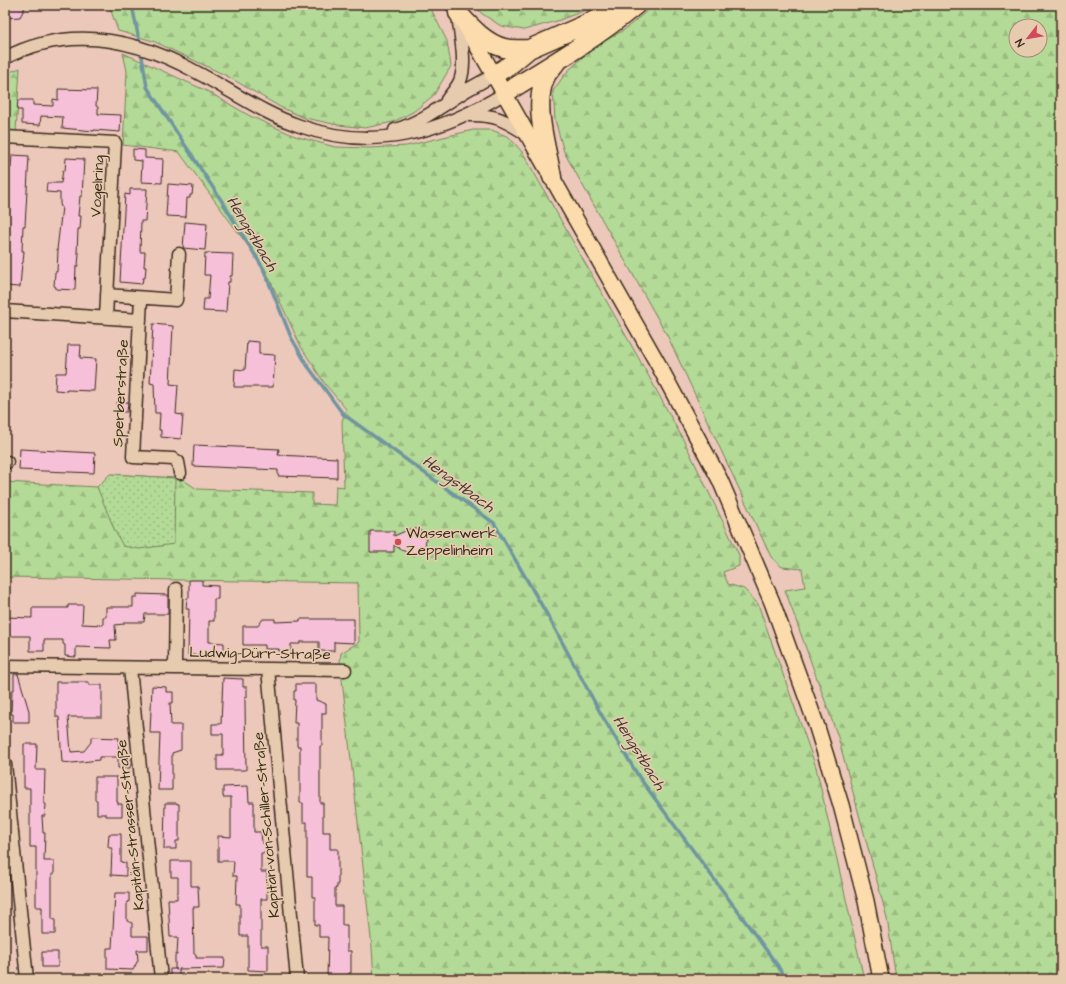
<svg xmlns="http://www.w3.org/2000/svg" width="1066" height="984" viewBox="0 0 1066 984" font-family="'Architects Daughter',sans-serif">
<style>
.forest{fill:url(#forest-firs);stroke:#77825a;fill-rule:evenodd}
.park{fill:url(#park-dots);stroke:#77825a}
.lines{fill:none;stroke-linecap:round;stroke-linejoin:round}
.stream{stroke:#7095a0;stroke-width:3.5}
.building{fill:#f7c0d9;stroke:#3b2a1e}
.minor-casing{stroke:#3b2a1e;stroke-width:15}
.major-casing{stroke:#3b2a1e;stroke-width:18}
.highway-casing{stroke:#3b2a1e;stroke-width:21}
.minor{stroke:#e7cbae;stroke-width:12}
.major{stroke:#fcdcac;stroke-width:15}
.highway{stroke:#fcdcac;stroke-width:18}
.poi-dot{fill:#d1495b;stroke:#e7cbae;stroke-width:1.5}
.labels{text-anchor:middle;stroke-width:3.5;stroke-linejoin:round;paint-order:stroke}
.street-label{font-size:15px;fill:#3b2a1e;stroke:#e7cbae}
.poi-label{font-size:15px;fill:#3b2a1e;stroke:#e7cbae;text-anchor:start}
.water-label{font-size:16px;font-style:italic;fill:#443c34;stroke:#e7cbae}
</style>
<defs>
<pattern id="forest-firs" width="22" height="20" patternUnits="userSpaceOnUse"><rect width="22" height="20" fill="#b3da96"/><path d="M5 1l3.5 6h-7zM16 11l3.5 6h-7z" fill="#9bbb81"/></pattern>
<pattern id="park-dots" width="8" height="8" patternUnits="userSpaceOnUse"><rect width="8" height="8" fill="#b3da96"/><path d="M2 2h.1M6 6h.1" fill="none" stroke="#9bbb81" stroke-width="1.8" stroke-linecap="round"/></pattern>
</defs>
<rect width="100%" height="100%" fill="#ecc8bb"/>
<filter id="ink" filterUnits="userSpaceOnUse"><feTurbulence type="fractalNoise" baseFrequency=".025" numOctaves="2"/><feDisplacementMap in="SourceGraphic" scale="8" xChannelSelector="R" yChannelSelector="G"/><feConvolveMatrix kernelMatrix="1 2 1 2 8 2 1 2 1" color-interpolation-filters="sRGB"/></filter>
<g filter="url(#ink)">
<!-- forest -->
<path class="forest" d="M109 5H429L447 41 451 66 434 95 413 112 393 122 365 128 338 125 305 118 280 107 227 76 153 41 118 31Z
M475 5H599L557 21 524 30 501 26 481 13Z
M654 5H1061V979H896L887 918 838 737 785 590 805 587 802 569 782 567 771 557 668 337 564 152 555 120 553 91 565 74 592 48 624 30ZM1016 26H1040V50H1016Z
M123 53 207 91 250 116 295 136 335 147 370 148 406 146 473 130H492L509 137 523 153 647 373 685 443 739 555V566L723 572 728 584 744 589 758 604 816 767 864 979H374L372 947 340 662 341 653 359 642 358 583 5 577V482L97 487 110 474 175 478 182 479 197 489 312 493V504L335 505 336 486 344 487 342 421 346 409 325 384 301 347 265 269 179 152 123 145 127 71Z
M20 68 16 132H5V74Z"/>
<!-- park -->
<path class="park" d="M110 474 175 478 174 544 139 549 123 546 115 531 97 487Z"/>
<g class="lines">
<!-- stream -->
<path class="stream" d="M132 5 139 40
M142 57 147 87 223 203 263 268 291 337 307 365 343 414 494 523 549 618 601 714 639 777 778 966 785 979"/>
</g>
<!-- building -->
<path class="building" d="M5 5H26L20 17 5 18Z
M58 89 97 90 96 106 98 107V114L121 115 120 132 94 130V131L62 128 63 117 41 116 40 125 22 124V110H17L18 100H33V105L53 106V99L58 100Z
M133 149 145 150V158L163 159 162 183 141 182 142 161 133 160Z
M12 155 29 156 25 226H23L22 251H24L23 263H22L20 287H18L5 286V230L9 167 11 168Z
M66 158 84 159 82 196H80L78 216H81L80 229H78L77 253H79L78 266H76L75 290 56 289V287L54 286 55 272H57L58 250H57L62 207H61L60 204V193L46 192 47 183H61L63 170 65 171Z
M168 184 193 186 192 195H190V198H187L186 217 166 216Z
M130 189H147L145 221H141L140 252H145L144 267H146L145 278H143L142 284 120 282 125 194 130 195Z
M185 222 207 224 205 250 183 248Z
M205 253 233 254 232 276H230V282H228L226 312 203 311 204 299H208L210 275H204Z
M153 324 173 326 170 384 178 385 176 414 183 415 181 439 161 437V430H159L160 413H155L154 384 150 383Z
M247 341 259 342V354L275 355 273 387H234L235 369 245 370Z
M68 345H81L80 358 96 359 94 391 67 390V391L55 390 56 373H66Z
M117 402H128L127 412H117Z
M194 445 279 449 278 455 337 458V478L278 476V470L193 466Z
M20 449 95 453 94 473 19 470Z
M410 529H417L421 531 425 537 426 540 425 547 420 553 416 554H409L394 545V552H370V531H394V536Z
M189 580H202V585L218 586V599H214V621H209V642L224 643V655H188L189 609H186L187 598H189Z
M137 594 168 595V614H145L144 622H124V624L115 625 116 640H110L111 648 76 647V657L65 656V645L63 644V640H44V651H30V636H5V617L32 618V608H68V605H83L82 624 103 625V617H106V607H133V597H137Z
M263 619H275V622L300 621V619H354V643L334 642V651H319V642H300V644H291V651H279V649H265V645H243V626H258Z
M14 674H18L29 711V722H13V714H11L12 690H14Z
M223 678 243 679V687H247V697H245V704L246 770H217V755H223V734H212V724H221Z
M56 682H89V685H102V717H68L71 752 84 751 91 742V737L119 738 118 757H99V760L72 763 62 762 59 717H56Z
M296 684H316V700L326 704V713H322V746H320V803H323V832H330V849H338V884H337V888H335V906H342V925H347V951H351V973H349L348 979H327L328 937H319V925H315V897H312V877H307V822H303V803H300V746H297V723H294L295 700H294V691H296Z
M152 686 166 687V692H173V703H170L171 725H181V750L172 753V790H158L160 733H150Z
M24 744H37L36 770H45L44 804H46L45 816H42L43 833H45L44 861H54V874H52V919H55V934H42V907H36V847H30V788H24Z
M118 758H130V768H118Z
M95 777H117V802H118V804H122V816H106V814H97V800H95Z
M248 786 249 802H254V832H261L262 843H267V853H261V872H267V899H261V946H268V971L248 970V936H240V904H236L237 876H233L234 861H218V836L231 837V797H223V787Z
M165 803H177V804H179V841H176V849H164Z
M109 834H121V862L126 863V876L111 875 112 848H109L108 846Z
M171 861H191V886H198L199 907H193L194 954H196V958H225L224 968 179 969V979H170V969H177H175V955H177L178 937H170L168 899H177V893H178V877H171Z
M115 893H129V902H127V921L132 923V936H148V950H137L138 960 133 970 107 969V948H112Z
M42 952H58V967H42Z"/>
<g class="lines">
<!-- minor casing -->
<g class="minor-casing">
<path id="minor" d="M5 58C70 24 137 39 198 73 232 91 264 114 300 126 373 152 441 133 505 93
M447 100C451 94 457 88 460 81 467 63 460 34 458 15
M469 115C496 114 506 121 528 135
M395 130C422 122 443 105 467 90 476 85 485 80 494 75
M5 137 115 143 106 317
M107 295 176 300 179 254
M141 298 133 457 173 459 178 462 180 473
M5 311 140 320
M5 462H7
M5 666 345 670
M175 667 176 589
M130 668 161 979
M268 669 297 979
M5 764 27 979"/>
</g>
<!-- major casing -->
<g class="major-casing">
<path id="major" d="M454 5 658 364 720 480 772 602 816 724 841 805 866 901 881 979"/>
</g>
<!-- highway casing -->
<g class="highway-casing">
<path id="highway" d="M458 13C470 26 485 43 504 48 512 50 521 49 529 49
M494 75 511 64 529 49 586 24 619 6
M505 93C549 66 595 39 636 5
M552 177C547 149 532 103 546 76 548 72 552 68 555 64"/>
</g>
<!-- minor -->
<use href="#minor" class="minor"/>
<!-- major -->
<use href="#major" class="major"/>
<!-- highway -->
<use href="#highway" class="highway"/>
</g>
</g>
<!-- markers -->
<circle class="poi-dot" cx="398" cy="542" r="4"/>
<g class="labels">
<!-- street labels -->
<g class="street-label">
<text transform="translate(97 186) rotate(-87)" y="5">Vogelring</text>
<text transform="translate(120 393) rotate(-87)" y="5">Sperberstraße</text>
<text transform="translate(260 653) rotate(1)" y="5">Ludwig-Dürr-Straße</text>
<text transform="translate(130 825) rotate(-96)" y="5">Kapitän-Strasser-Straße</text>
<text transform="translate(266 825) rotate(-95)" y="5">Kapitän-von-Schiller-Straße</text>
</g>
<!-- poi labels -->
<g class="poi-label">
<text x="406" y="538">Wasserwerk<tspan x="406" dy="17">Zeppelinheim</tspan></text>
</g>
<!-- water labels -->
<g class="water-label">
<text transform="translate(253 233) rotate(59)" y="6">Hengstbach</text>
<text transform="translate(459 483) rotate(36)" y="6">Hengstbach</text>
<text transform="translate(640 752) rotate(58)" y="6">Hengstbach</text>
</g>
</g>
<!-- margin -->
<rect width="1066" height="984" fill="none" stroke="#e7cbae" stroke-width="20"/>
<rect x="10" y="10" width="1046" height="964" fill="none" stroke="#3b2a1e" stroke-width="1.5" filter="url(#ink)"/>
<!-- north arrow -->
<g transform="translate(1028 38) rotate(239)"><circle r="19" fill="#e7cbae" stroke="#a28b74"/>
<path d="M0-3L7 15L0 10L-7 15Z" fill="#d1495b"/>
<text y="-6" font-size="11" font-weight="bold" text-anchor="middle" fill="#3b2a1e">N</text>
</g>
</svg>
